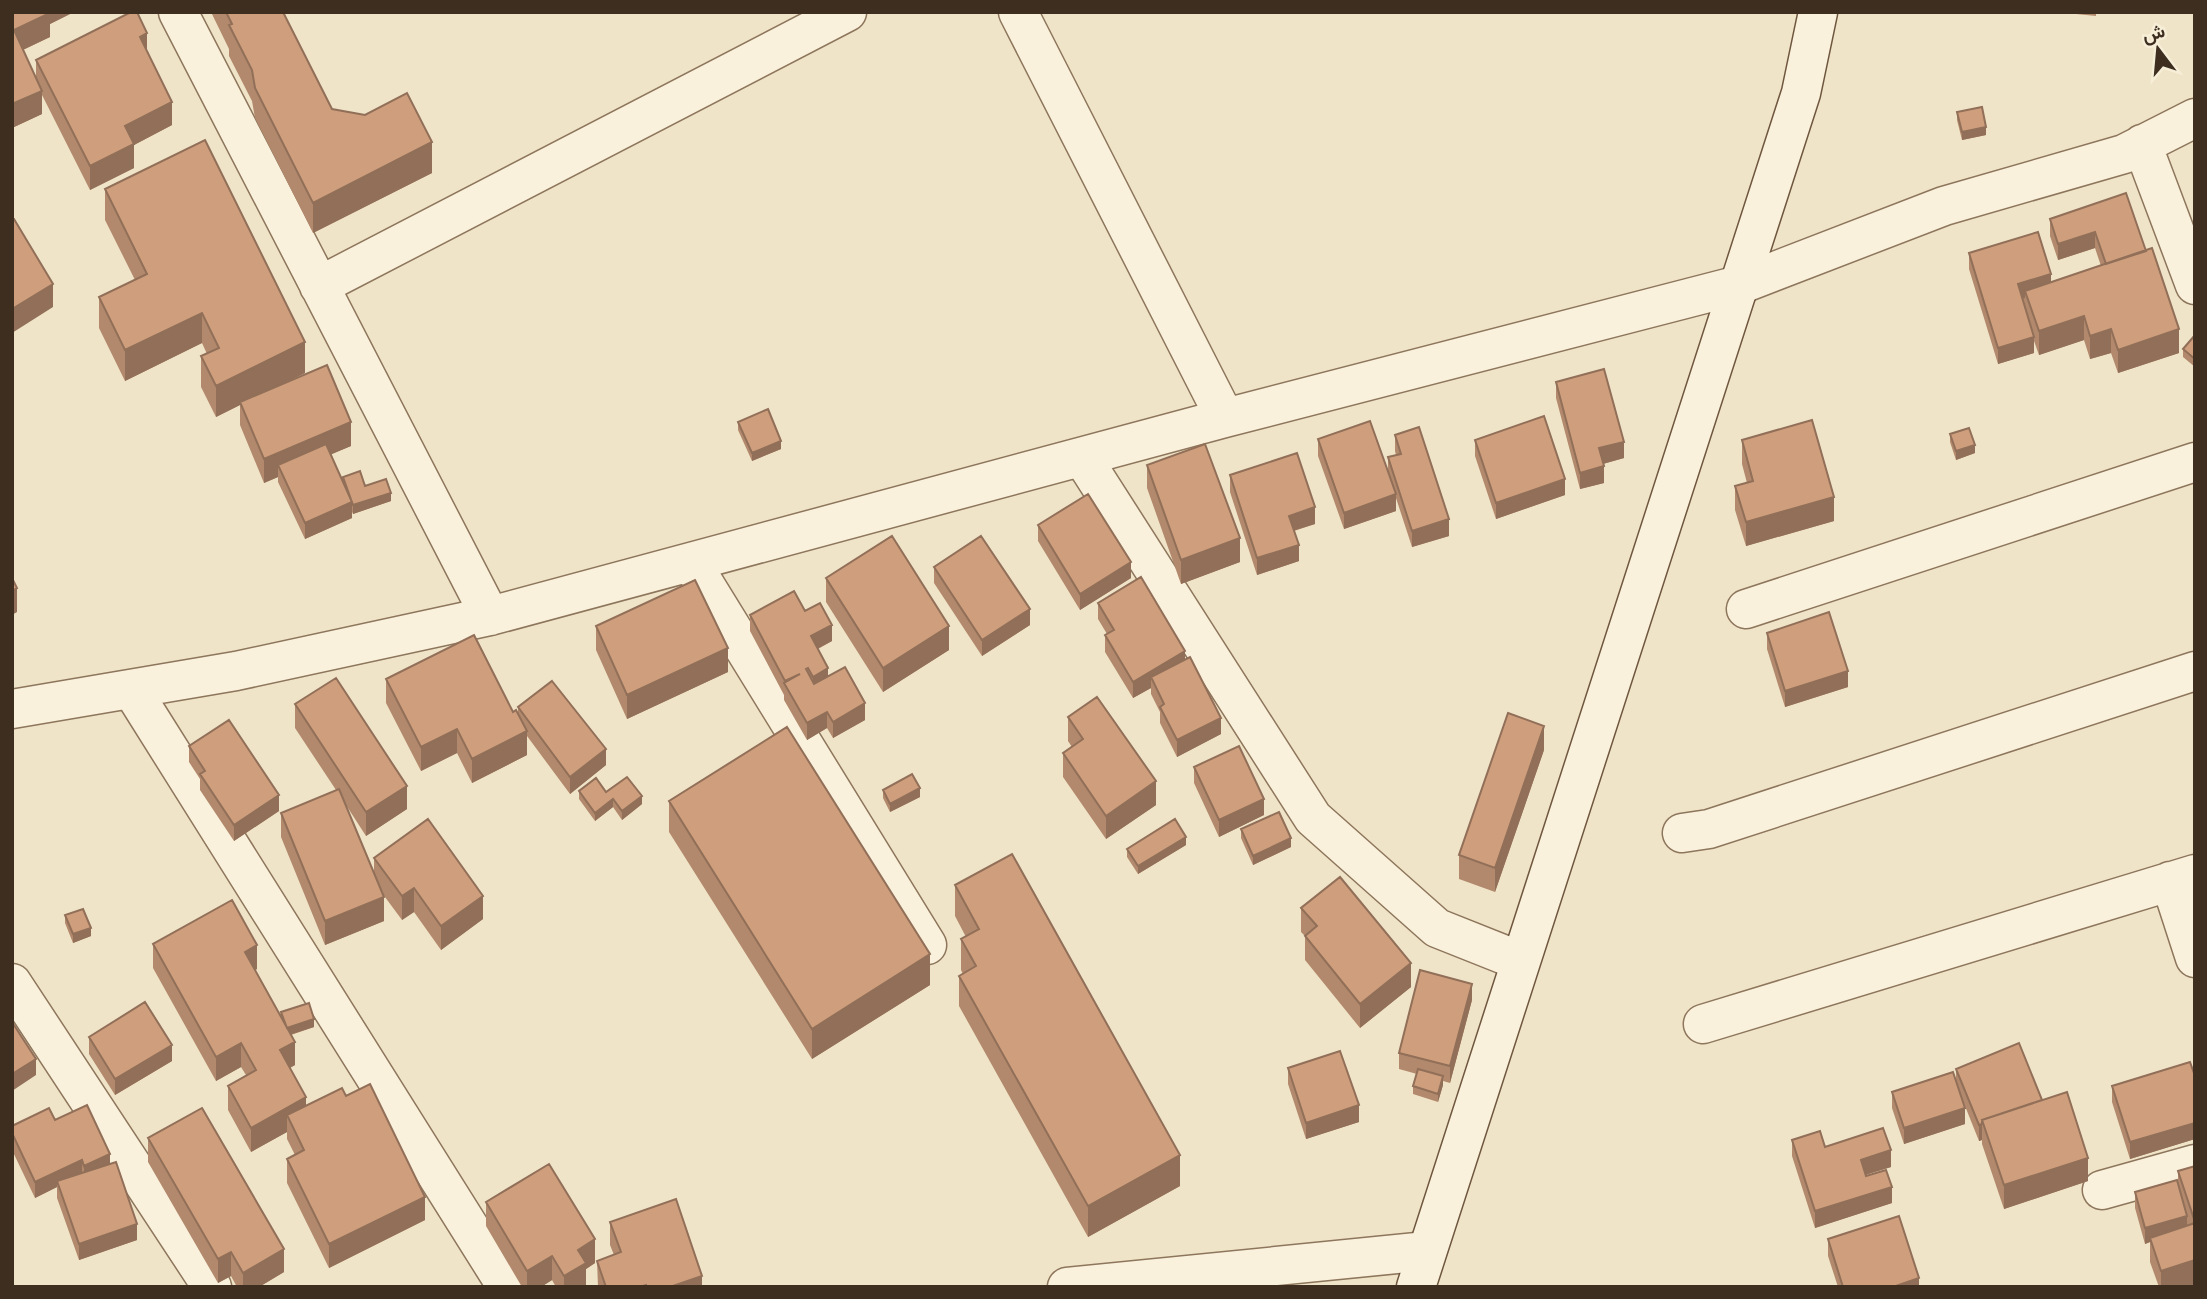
<svg xmlns="http://www.w3.org/2000/svg" width="2207" height="1299" viewBox="0 0 2207 1299" font-family="Spectral,Vazirmatn,serif">
<style>
.lines{fill:none;stroke-linecap:round;stroke-linejoin:round}
.street-casing{stroke:#8d765c;stroke-width:41}
.secondary-casing{stroke:#6f573f;stroke-width:41}
.street{stroke:#faf1dc;stroke-width:38}
.secondary{stroke:#faf1dc;stroke-width:38}
.wall{fill:#b2896c}
.shaded-wall{fill:#916f58}
.building{fill:#cf9f7d;stroke:#916f58;stroke-width:2}
</style>
<rect width="100%" height="100%" fill="#f0e4c8"/>
<g class="lines">
<!-- street casing -->
<g class="street-casing">
<path id="street" d="M178 12 490 616
M1018 12 1225 418
M2142 144 2195 285
M319 286 847 12
M1082 457 1313 818 1437 928 1520 961
M691 562 927 945
M1746 609 2195 462
M132 690 507 1287
M12 709 236 671 490 616 1225 418 1739 285 1944 206 2124 154 2195 118
M1682 833 1709 829 2195 671
M2170 881 2195 958
M12 983 212 1287
M1703 1024 2195 874
M2102 1190 2195 1164
M1067 1287 1427 1251"/>
</g>
<!-- secondary casing -->
<g class="secondary-casing">
<path id="secondary" d="M1416 1287 1801 93 1818 12"/>
</g>
<!-- street -->
<use href="#street" class="street"/>
<!-- secondary -->
<use href="#secondary" class="secondary"/>
</g>
<!-- wall -->
<path class="wall" d="M12 12H74L50 24V37L23 50 36 78V60L147 52 172 125 134 145V168L90 190 42 95V114L12 128Z
M211 12H283L332 109 432 173 313 233 255 118 252 101 229 56V49Z
M2056 12H2096V16Z
M1957 112 1986 135 1962 140 1957 120Z
M2193 163H2195V190L2193 187Z
M105 189 305 373 289 381 351 446 331 454 343 482V477L365 486 391 501 353 514 352 512V518L305 539 278 482V477L264 483 240 425V405L216 417 201 387V356L207 354 202 343 125 381 99 328V297L135 280 105 220Z
M2126 193 2179 353 2118 373 2111 353 2090 359 2084 340 2039 355 2034 341V353L1998 364 1969 269V253L2051 283 2101 266 2095 248 2058 260 2050 236V219Z
M2195 335V367L2183 357V349Z
M1556 382 1624 458 1603 464 1604 483 1580 489 1556 398Z
M738 422 781 449 752 461 738 430Z
M1950 434 1975 453 1956 460 1950 442Z
M1395 435 1449 536 1412 547 1396 498V511L1344 529 1318 456V439L1388 473V457L1396 455 1395 451Z
M1475 440 1565 495 1496 519 1475 456Z
M1742 440 1834 521 1746 546 1735 510V486L1747 483 1742 464Z
M1147 465 1240 562 1181 584 1147 488Z
M1230 475 1315 524 1294 531 1299 561 1257 575 1230 492Z
M1038 525 1131 578 1080 610 1038 541Z
M934 567 1030 625 982 656 934 583Z
M826 578 949 650 883 692 826 602Z
M1098 603 1185 660 1221 734 1177 757 1160 723V712L1151 694V688L1133 698 1105 652V635L1107 634 1098 619Z
M805 611 832 641 818 649 828 676 865 720 833 738 827 728 807 740 784 700V695L750 631V615Z
M596 626 728 672 627 719 596 650Z
M1767 633 1848 687 1785 707 1767 649Z
M386 679 513 712 518 714V707L606 765 570 794 527 736V755L472 783 457 753 421 771 386 703Z
M295 704 407 809 366 836 346 805 374 873V858L483 919 441 950 414 912 402 920 382 893 384 921 325 945 281 837V813L336 790 295 728Z
M1068 717 1156 805 1106 839 1063 777V753L1072 747 1068 741Z
M189 746 279 811 234 841 200 790V779L189 762Z
M1544 750 1495 892 1459 879V855Z
M1194 767 1264 815 1219 837 1194 783Z
M883 790 920 797 890 812 883 798Z
M579 791 606 792 642 804 622 820 613 807 595 821 579 799Z
M669 801 930 985 812 1059 669 832Z
M1241 829 1291 847 1253 865 1241 838Z
M1186 845 1138 874 1127 857V849Z
M955 885 1180 1186 1088 1237 959 1006V976L963 974 961 970V939L966 937 955 916Z
M1301 908 1411 987 1360 1028 1305 960V936L1301 932Z
M65 915 91 936 73 943 65 923Z
M153 944 257 969 255 970 281 1018V1012L314 1027 291 1035 295 1065 290 1068 306 1106 346 1096 425 1220 329 1268 287 1183V1159L295 1155 287 1139V1132L251 1152 228 1110V1086L246 1075 241 1067 216 1081 153 968Z
M1472 1000 1450 1083 1443 1081V1085L1438 1102 1413 1094V1086L1417 1074 1399 1069V1053Z
M89 1037 172 1061 115 1095 89 1054Z
M1288 1068 1359 1122 1306 1139 1288 1084Z
M1956 1069 2042 1100 2088 1181 2004 1209 1982 1144V1140L1979 1141 1963 1101 1965 1124 1904 1144 1892 1108V1092L1956 1081Z
M2195 1076V1139L2130 1159 2112 1102V1086Z
M55 1120 110 1163 137 1240 79 1260 57 1198V1187L35 1198 12 1150V1126Z
M148 1138 284 1272 259 1287H237L231 1276 218 1283 148 1162Z
M1792 1140 1825 1147 1891 1167 1866 1175 1892 1203 1815 1228 1792 1156Z
M2195 1166V1284L2186 1287H2159L2150 1262V1242L2145 1244 2135 1208V1192L2178 1184V1171Z
M486 1202 595 1263 586 1269V1287H556L552 1280 541 1287H522L486 1226Z
M610 1222 702 1287H598L597 1261 614 1255 610 1245Z
M1828 1239 1919 1287H1838L1828 1256Z"/>
<!-- shaded-wall -->
<path class="shaded-wall" d="M44 12H74L50 24V37L14 54V30Z
M147 33V57L140 37Z
M42 91V114L12 128V104Z
M172 102V125L134 145V168L90 190V166L125 126Z
M1986 127V135L1962 140V132Z
M432 142V173L313 233V203Z
M2095 232V248L2058 260V244Z
M2051 274V290L2025 291V298L2018 300V284Z
M53 284V307L12 333V309Z
M202 313V343L125 381V350Z
M2084 316V340L2039 355V331Z
M2111 329V353L2090 359V336Z
M2179 329V353L2118 373V350Z
M2034 337V353L1998 364V348Z
M305 342V373L241 404 240 402V405L216 417V386Z
M351 422V446L283 475 278 465V477L264 483V459Z
M781 441V449L752 461V453Z
M1624 442V458L1599 465V448Z
M1975 445V453L1956 460V451Z
M1604 466V483L1580 489V473Z
M1565 479V495L1496 519V503Z
M391 493V501L353 514V505Z
M1396 494V511L1344 529V513Z
M1834 497V521L1746 546V522Z
M352 502V518L305 539V523Z
M1315 507V524L1289 532V516Z
M1449 519V536L1412 547V531Z
M1240 538V562L1181 584V560Z
M1299 545V561L1257 575V558Z
M1131 562V578L1080 610V594Z
M17 588V612L12 615V591Z
M1030 609V625L982 656V640Z
M832 625V641L811 652V636Z
M949 626V650L883 692V668Z
M728 648V672L627 719V695Z
M1185 651V667L1151 677V688L1133 698V682Z
M828 668V684L813 693V677Z
M1848 671V687L1785 707V691Z
M865 703V720L833 738V722Z
M827 712V728L807 740V723Z
M1221 718V734L1177 757V740Z
M1544 726V750L1495 892V868Z
M457 729V753L421 771V747Z
M527 731V755L472 783V759Z
M606 749V765L570 794V777Z
M1156 781V805L1106 839V816Z
M407 786V809L366 836V812Z
M920 788V797L890 812V804Z
M279 795V811L234 841V825Z
M642 796V804L622 820V811Z
M613 799V807L595 821V813Z
M1264 799V815L1219 837V820Z
M1186 837V845L1138 874V866Z
M1291 838V847L1253 865V856Z
M414 888V912L402 920V896Z
M483 896V919L441 950V926Z
M384 897V921L325 945V921Z
M91 928V936L73 943V934Z
M257 945V969L245 976V952Z
M930 954V985L812 1059V1029Z
M1411 963V987L1360 1028V1004Z
M1472 984V1000L1450 1083V1066Z
M314 1019V1027L286 1036V1028Z
M295 1042V1065L280 1073V1050Z
M241 1043V1067L216 1081V1057Z
M172 1045V1061L115 1095V1079Z
M36 1059V1075L12 1091V1074Z
M1443 1076V1085L1438 1102V1094Z
M306 1097V1121L287 1115V1132L251 1152V1128Z
M1359 1105V1122L1306 1139V1123Z
M1965 1108V1124L1904 1144V1128Z
M2195 1123V1139L2130 1159V1142Z
M1982 1124V1140L1979 1141V1125Z
M1891 1150V1167L1861 1176V1160Z
M110 1154V1170L84 1183V1166Z
M1180 1155V1186L1088 1237V1206Z
M2088 1158V1181L2004 1209V1185Z
M82 1160V1176L57 1181V1187L35 1198V1182Z
M1892 1187V1203L1815 1228V1211Z
M425 1197V1220L329 1268V1244Z
M2187 1216V1232L2150 1238V1242L2145 1244V1228Z
M137 1224V1240L79 1260V1244Z
M595 1239V1263L586 1269V1287H564V1276L578 1250Z
M284 1249V1272L259 1287H243V1273Z
M231 1252V1276L218 1283V1259Z
M552 1256V1280L541 1287H527V1271Z
M2195 1260V1284L2186 1287H2161V1271Z
M702 1276V1287H670Z
M1919 1278V1287H1893Z"/>
<!-- building -->
<path class="building" d="M12 12H49L50 13 14 30 42 91 12 104Z
M131 12H137L147 33 140 37 172 102 125 126 134 144 90 166 36 60Z
M226 12H283L332 109 365 115 407 93 432 142 313 203 255 88 252 70 229 25 232 24Z
M1982 107 1986 127 1962 132 1957 112Z
M205 140 305 342 216 386 201 356 219 348 202 313 125 350 99 297 147 274 105 189Z
M2126 193 2146 251 2106 264 2095 232 2058 244 2050 219Z
M12 219H14L53 284 12 309Z
M2038 232 2051 274 2018 284 2034 337 1998 348 1969 253Z
M2152 248 2179 329 2118 350 2111 329 2090 336 2084 316 2039 331 2025 291Z
M2195 335V359L2183 349Z
M327 365 351 422 264 459 240 402Z
M1604 369 1624 442 1599 448 1604 466 1580 473 1556 382Z
M768 409 781 441 752 453 738 422Z
M1544 416 1565 479 1496 503 1475 440Z
M1812 420 1834 497 1746 522 1735 486 1753 481 1742 440Z
M1370 421 1396 494 1344 513 1318 439Z
M1419 427 1449 519 1412 531 1388 457 1401 454 1395 435Z
M1969 428 1975 445 1956 451 1950 434Z
M326 444 352 502 305 523 278 465Z
M1205 444 1240 538 1181 560 1147 465Z
M1297 453 1315 507 1289 516 1299 545 1257 558 1230 475Z
M360 471 365 486 386 479 391 493 353 505 343 477Z
M1088 494 1131 562 1080 594 1038 525Z
M892 536 949 626 883 668 826 578Z
M981 536 1030 609 982 640 934 567Z
M1141 577 1185 651 1133 682 1105 635 1114 630 1098 603Z
M12 578 17 588 12 591Z
M695 580 728 648 627 695 596 626Z
M794 591 805 611 820 603 832 625 811 636 828 668 813 677 808 668 806 669 814 684 845 667 865 703 833 722 827 712 807 723 784 683 800 674 785 681 750 615Z
M1829 612 1848 671 1785 691 1767 633Z
M474 635 513 712 516 710 527 731 472 759 457 729 421 747 386 679Z
M1190 657 1221 718 1177 740 1160 707 1164 704 1151 677Z
M336 678 407 786 366 812 295 704Z
M552 681 606 749 570 777 518 707Z
M1097 697 1156 781 1106 816 1063 753 1083 739 1068 717Z
M1508 713 1544 726 1495 868 1459 855Z
M229 720 279 795 234 825 200 774 205 771 189 746Z
M787 727 930 954 812 1029 669 801Z
M1239 746 1264 799 1219 820 1194 767Z
M912 774 920 788 890 804 883 790Z
M627 777 642 796 622 811 613 799 595 813 579 791 596 778 606 792Z
M339 789 384 897 325 921 281 813Z
M1279 812 1291 838 1253 856 1241 829Z
M428 819 483 896 441 926 414 888 402 896 374 858Z
M1175 819 1186 837 1138 866 1127 849Z
M1012 854 1180 1155 1088 1206 959 976 976 966 961 939 979 929 955 885Z
M1340 877 1411 963 1360 1004 1305 936 1317 926 1301 908Z
M232 900 257 945 245 952 295 1042 280 1050 306 1097 251 1128 228 1086 256 1070 241 1043 216 1057 153 944Z
M83 909 91 928 73 934 65 915Z
M1420 970 1472 984 1450 1066 1399 1053Z
M145 1002 172 1045 115 1079 89 1037Z
M309 1003 314 1019 287 1028 281 1012Z
M12 1022 36 1059 12 1074Z
M2019 1043 2042 1100 1982 1120V1124L1979 1125 1956 1069Z
M1340 1051 1359 1105 1306 1123 1288 1068Z
M2190 1062 2195 1076V1123L2130 1142 2112 1086Z
M1418 1069 1443 1076 1438 1094 1413 1086Z
M1953 1072 1965 1108 1904 1128 1892 1092Z
M370 1084 425 1197 329 1244 287 1159 304 1150 287 1115 342 1088 346 1096Z
M2067 1092 2088 1158 2004 1185 1982 1120Z
M87 1105 110 1154 84 1166 82 1160 35 1182 12 1133V1126L49 1108 55 1120Z
M202 1108 284 1249 243 1273 231 1252 218 1259 148 1138Z
M1883 1128 1891 1150 1861 1160 1866 1176 1886 1170 1892 1187 1815 1211 1792 1140 1820 1131 1825 1147Z
M116 1162 137 1224 79 1244 57 1181Z
M549 1164 595 1239 578 1250 586 1263 564 1276 552 1256 527 1271 486 1202Z
M2195 1166V1222L2178 1171Z
M2177 1180 2187 1216 2145 1228 2135 1192Z
M676 1199 702 1276 670 1287H646V1285L639 1287H606L597 1261 621 1252 610 1222Z
M1899 1216 1919 1278 1893 1287H1843L1828 1239Z
M2195 1223V1260L2161 1271 2150 1238Z"/>
<!-- border -->
<rect width="2207" height="1299" fill="none" stroke="#3d2e20" stroke-width="28"/>
<!-- north arrow -->
<g transform="translate(2158 49) rotate(344)" stroke="#f7eed8" stroke-width="5" paint-order="stroke">
<path d="M0-5L12 26L0 18L-12 26Z" fill="#3d2e20"/>
<text y="-10" font-size="19" font-weight="bold" text-anchor="middle" fill="#3d2e20">ش</text>
</g>
</svg>
